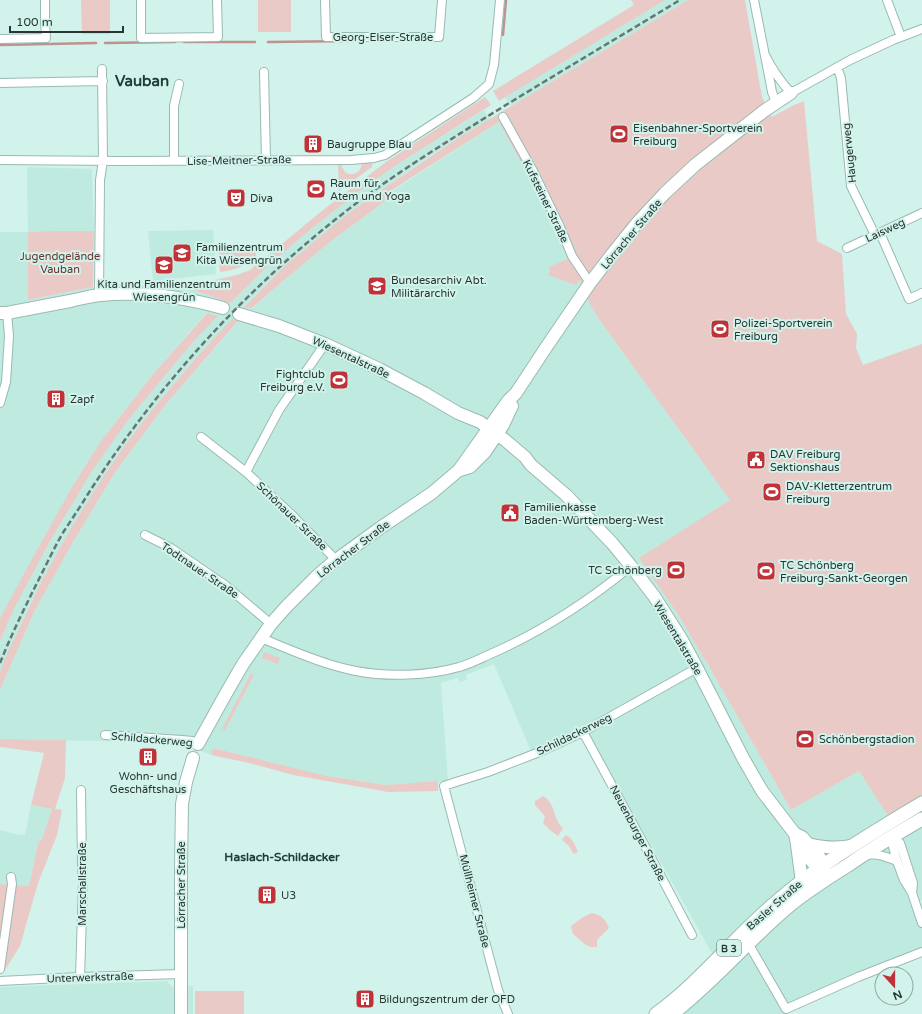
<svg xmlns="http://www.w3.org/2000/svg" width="922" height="1014" viewBox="0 0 922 1014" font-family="'Varela Round',sans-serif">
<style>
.built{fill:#bfeae0}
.green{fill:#eacac7}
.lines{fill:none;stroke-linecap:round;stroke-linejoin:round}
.stream{stroke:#be928f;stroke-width:2.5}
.street-casing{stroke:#99bab3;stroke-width:10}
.secondary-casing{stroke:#99bab3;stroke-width:14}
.primary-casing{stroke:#99bab3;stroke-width:15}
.street{stroke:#fff;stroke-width:8}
.secondary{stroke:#fff;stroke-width:12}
.primary{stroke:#fff;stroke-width:13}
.rail{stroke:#647873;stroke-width:2.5;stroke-dasharray:6 3;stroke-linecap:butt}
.labels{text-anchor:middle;stroke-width:4;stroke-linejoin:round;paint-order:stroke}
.shield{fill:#d1f3eb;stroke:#5b6e6a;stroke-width:1}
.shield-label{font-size:10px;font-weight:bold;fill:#283532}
.street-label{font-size:11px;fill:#283532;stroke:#d1f3eb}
.poi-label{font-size:11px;fill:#283532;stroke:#d1f3eb;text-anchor:start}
.park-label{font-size:11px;fill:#6c3230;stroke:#d1f3eb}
.neighbourhood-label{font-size:12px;font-weight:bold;fill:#203d38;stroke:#d1f3eb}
.district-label{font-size:15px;font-weight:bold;fill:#203d38;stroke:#d1f3eb}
</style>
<rect width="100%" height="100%" fill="#d1f3eb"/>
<!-- built -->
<path class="built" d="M665 0H688L511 106 505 97Z
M484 110 490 119 458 138 430 156 365 201 340 220 287 264 244 306 253 308 289 276 330 242 384 202 386 195 499 122 533 184 591 306 598 318 730 500 640 559 679 616 705 661 706 660 712 672 791 810 859 771 890 819 922 799V900L914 904 922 926V950L785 1009 782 1014H665L714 957 584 726 531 751 494 664 466 675 467 680 460 682 458 678 441 683 448 781 386 785 327 776 213 748 211 755 185 745 164 743 104 741 0 739V690L35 610 76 537 116 471 166 404 238 322 196 358 152 410 125 445 103 477 74 523 43 578 25 615 0 672V641L14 609 49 543 92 471 129 419 193 342 218 316 206 313 155 372 101 441 0 618V232H28L27 167 92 169 94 231 28 232V300L93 287 115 285H152L169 286 197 291 230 303 268 266 311 229 361 190 395 166Z
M213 230 216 274 153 281 148 231Z
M31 805 52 809 42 839 38 843 29 886 0 884V830L15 834 25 835Z
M167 981 172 987 193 986V1014H0V987Z"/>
<!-- green -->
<path class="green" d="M81 0H110V34H82Z
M258 0H291V32H258Z
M631 0H665L499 101 493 91 634 5Z
M688 0H745L762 97 772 117 794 105 804 101 817 241 842 254 846 314 857 334 856 348 863 365 922 344V799L890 819 859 771 791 810 712 672 706 660 705 661 679 616 639 558 730 500 598 318 591 306 579 280 576 285 548 275 550 271 549 267 568 259 533 184 499 122 412 177 386 194 384 202 330 242 289 276 252 308 244 307 287 264 340 220 365 201 458 138Z
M485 97 491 105 395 166 361 190 311 229 268 266 230 303 197 291 169 286C197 282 225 281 250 270L328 206 386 162Z
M372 161V167L339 191 338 163H340C342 166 343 169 345 172 349 176 358 174 360 169 361 168 362 163 362 162Z
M54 231H94L93 287 28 300V232Z
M256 245V257C245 267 233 270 220 272L218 246Z
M207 313 218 316 193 342 129 419 92 471 49 543 14 609 0 641V618L32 559 71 489 101 441 155 372Z
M232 319 238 321 166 404 116 471 76 537 35 610 0 690V672L7 654 43 578 74 523 103 477 125 445 152 410 196 358Z
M264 652 280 658 278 664 262 658Z
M251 673 254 675 225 730 222 729Z
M0 739 66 740 65 778 55 809 62 810 57 835 38 883 20 946 5 970H0V884L29 886 38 843 42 839 52 809 31 805 44 753 0 747Z
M213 748 327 776 386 785 438 781V791L388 792 372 789 293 775 249 763 211 755Z
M543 796C556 803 553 820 563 828L558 836 550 830 543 823 545 816 535 805V801Z
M566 835C573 839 575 845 578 852L574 854 568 845 562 840 564 837Z
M592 913C602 915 605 919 609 928L597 940V947H591L586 945 573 934 571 926 583 917Z
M195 991H244V1014H195Z"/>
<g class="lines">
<!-- stream -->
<path class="stream" d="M503 35 506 0
M184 42H255
M268 42 354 41
M105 43 175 42
M0 45 96 43"/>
<!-- street casing -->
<g class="street-casing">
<path id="street" d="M45 0V19
M141 0V38L218 37 217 0
M325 0 326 37H439L442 0
M754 0 769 76 772 92 776 102
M887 0 901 37
M0 39 46 38 45 22
M765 55C772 69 780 81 791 93L850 60 893 40 922 29
M837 67 841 78 851 186 875 235
M264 72 266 160
M0 83 103 81
M503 117 533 171 560 227 572 256 590 283
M0 160 119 161 351 160 374 158 385 155 473 98 489 84 494 65 500 0
M174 161V106L179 84
M880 233 909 299 922 293
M847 248 922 213
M99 295 100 180 103 161 102 69
M0 403 6 382 9 336 7 313
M201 437 246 472 293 516 336 560
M246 472 279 410 325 344
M145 535 171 548 225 585 271 624
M261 638C291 650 324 665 356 671 387 677 428 676 459 667 471 664 483 657 495 652 544 630 590 600 631 566
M583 732 646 848 692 935
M105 735 182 740 192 741 198 744
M892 837 893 847 897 861 904 880 912 893 922 923
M892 837 900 843 913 883 912 893
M866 855C878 853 887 857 897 861
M748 943 786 1009 858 977 922 952
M0 969 12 884 11 877
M80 977 83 883 82 866 81 790
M0 981 80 977 181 974
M508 1014 498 990 444 786 456 782 488 772 542 751 583 732 697 668"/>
</g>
<!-- secondary casing -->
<g class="secondary-casing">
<path id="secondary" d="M0 313H7C28 309 49 305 70 301 80 299 90 296 100 295 142 291 183 297 223 308
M239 314 279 326 325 344 379 369 424 393 458 413 480 422 505 440 525 457 531 465 566 495 612 543 631 566 654 596 682 640 697 668 743 758 762 791 795 834 797 844 813 863 821 867
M460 470 470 467 485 452 503 425 512 406
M198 744 224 697 243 664 271 624 286 607 319 574 332 563 380 528 432 493 459 470 508 401 516 393 547 346 590 283 613 253 638 222 665 193 695 165 764 111 791 93
M796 834 802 837 820 858 821 867 825 872
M808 844C824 848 836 849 852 846
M797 845 802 882
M181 1014V869L182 804 186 782 193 758"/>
</g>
<!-- primary casing -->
<g class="primary-casing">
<path id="primary" d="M656 1014C700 982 733 939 774 904 819 864 871 834 922 803
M672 1014C715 981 749 939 790 905 807 891 826 879 845 867 870 850 896 834 922 819"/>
</g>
<!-- street -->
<use href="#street" class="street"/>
<!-- secondary -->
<use href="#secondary" class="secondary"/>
<!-- primary -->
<use href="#primary" class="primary"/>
<!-- rail -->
<path class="rail" d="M0 663C14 628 31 595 48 561 53 551 58 541 64 531 72 519 80 507 88 494 159 383 249 285 354 205 394 175 437 148 480 121 546 80 614 40 680 0"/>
</g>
<!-- icons -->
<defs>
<g id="stadium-square" transform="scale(1)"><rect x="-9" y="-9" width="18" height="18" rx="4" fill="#c13238" stroke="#d1f3eb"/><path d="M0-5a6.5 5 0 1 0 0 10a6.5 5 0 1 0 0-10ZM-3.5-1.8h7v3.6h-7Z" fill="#fff"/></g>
<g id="building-square" transform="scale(1)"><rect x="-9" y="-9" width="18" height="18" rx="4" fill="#c13238" stroke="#d1f3eb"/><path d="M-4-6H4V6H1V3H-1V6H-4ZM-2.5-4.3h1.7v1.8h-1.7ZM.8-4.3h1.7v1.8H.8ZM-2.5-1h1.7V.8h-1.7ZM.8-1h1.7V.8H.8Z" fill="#fff"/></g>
<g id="theatre-square" transform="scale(1)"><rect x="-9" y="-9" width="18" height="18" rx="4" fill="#c13238" stroke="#d1f3eb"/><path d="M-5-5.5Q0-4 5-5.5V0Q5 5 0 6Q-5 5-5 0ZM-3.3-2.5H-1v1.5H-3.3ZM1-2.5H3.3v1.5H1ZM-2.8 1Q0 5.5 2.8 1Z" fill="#fff"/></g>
<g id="school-square" transform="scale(1)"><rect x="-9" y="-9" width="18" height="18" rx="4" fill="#c13238" stroke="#d1f3eb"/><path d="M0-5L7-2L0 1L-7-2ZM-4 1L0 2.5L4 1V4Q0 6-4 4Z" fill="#fff"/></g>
<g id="university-square" transform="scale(1)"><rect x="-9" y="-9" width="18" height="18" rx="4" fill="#c13238" stroke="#d1f3eb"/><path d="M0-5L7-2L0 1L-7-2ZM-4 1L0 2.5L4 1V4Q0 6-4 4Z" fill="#fff"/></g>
<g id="civic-square" transform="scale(1)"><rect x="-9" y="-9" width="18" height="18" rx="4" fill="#c13238" stroke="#d1f3eb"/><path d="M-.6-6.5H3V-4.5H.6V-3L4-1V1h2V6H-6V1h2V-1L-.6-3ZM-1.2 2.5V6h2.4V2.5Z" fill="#fff"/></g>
</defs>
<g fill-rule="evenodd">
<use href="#stadium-square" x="619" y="134"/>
<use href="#building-square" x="313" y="144"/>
<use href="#stadium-square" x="316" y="189"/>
<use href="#theatre-square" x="236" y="198"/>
<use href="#school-square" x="182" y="253"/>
<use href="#school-square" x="164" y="265"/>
<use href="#university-square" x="377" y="286"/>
<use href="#stadium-square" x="720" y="329"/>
<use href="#stadium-square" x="339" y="380"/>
<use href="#building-square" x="56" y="399"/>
<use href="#civic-square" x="756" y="460"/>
<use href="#stadium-square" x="772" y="492"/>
<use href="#civic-square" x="510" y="513"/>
<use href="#stadium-square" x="676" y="570"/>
<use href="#stadium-square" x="766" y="571"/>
<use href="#stadium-square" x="805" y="739"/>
<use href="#building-square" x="148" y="757"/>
<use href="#building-square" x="267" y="895"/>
<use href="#building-square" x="365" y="999"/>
</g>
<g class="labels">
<!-- shield labels -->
<rect class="shield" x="717" y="940" width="24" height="16" rx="3"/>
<g class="shield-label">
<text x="729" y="952">B 3</text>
</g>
<!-- street labels -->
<g class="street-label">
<text x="383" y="41">Georg-Elser-Straße</text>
<text transform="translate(849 153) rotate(-96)" y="4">Haugerweg</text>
<text transform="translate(239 160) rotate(-1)" y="4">Lise-Meitner-Straße</text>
<text transform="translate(546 201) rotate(64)" y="4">Kufsteiner Straße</text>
<text transform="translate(885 230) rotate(-25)" y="4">Laisweg</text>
<text transform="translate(631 234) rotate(-50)" y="4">Lörracher Straße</text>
<text transform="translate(351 357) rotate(25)" y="4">Wiesentalstraße</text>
<text transform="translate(292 516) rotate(44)" y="4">Schönauer Straße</text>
<text transform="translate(353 549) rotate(-37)" y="4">Lörracher Straße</text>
<text transform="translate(200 570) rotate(34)" y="4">Todtnauer Straße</text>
<text transform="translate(678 638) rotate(59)" y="4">Wiesentalstraße</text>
<text transform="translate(574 734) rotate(-26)" y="4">Schildackerweg</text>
<text transform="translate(152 739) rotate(5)" y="4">Schildackerweg</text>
<text transform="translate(638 833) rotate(62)" y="4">Neuenburger Straße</text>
<text transform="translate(82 884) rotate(-90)" y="4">Marschallstraße</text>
<text transform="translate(181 885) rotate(-90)" y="4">Lörracher Straße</text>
<text transform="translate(475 901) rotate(76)" y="4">Müllheimer Straße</text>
<text transform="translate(774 905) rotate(-41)" y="4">Basler Straße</text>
<text transform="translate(90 977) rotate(-2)" y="4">Unterwerkstraße</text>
</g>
<!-- poi labels -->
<g class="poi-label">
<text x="633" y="132">Eisenbahner-Sportverein<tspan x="633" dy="13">Freiburg</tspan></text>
<text x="327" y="148">Baugruppe Blau</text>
<text x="330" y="187">Raum für<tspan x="330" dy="13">Atem und Yoga</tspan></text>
<text x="250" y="202">Diva</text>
<text x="196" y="251">Familienzentrum<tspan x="196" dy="13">Kita Wiesengrün</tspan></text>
<text x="391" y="284">Bundesarchiv Abt.<tspan x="391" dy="13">Militärarchiv</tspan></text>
<text x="164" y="288" text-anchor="middle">Kita und Familienzentrum<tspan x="164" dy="13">Wiesengrün</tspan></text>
<text x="734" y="327">Polizei-Sportverein<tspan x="734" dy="13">Freiburg</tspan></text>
<text x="325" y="378" text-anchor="end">Fightclub<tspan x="325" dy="13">Freiburg e.V.</tspan></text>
<text x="70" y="403">Zapf</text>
<text x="770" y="458">DAV Freiburg<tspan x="770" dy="13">Sektionshaus</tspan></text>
<text x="786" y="490">DAV-Kletterzentrum<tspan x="786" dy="13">Freiburg</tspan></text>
<text x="524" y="511">Familienkasse<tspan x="524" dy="13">Baden-Württemberg-West</tspan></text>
<text x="780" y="569">TC Schönberg<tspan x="780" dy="13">Freiburg-Sankt-Georgen</tspan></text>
<text x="662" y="574" text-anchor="end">TC Schönberg</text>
<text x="819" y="743">Schönbergstadion</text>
<text x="148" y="780" text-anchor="middle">Wohn- und<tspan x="148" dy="13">Geschäftshaus</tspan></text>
<text x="281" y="899">U3</text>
<text x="379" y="1003">Bildungszentrum der OFD</text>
</g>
<!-- park labels -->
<g class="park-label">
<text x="60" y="260">Jugendgelände<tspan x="60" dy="13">Vauban</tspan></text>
</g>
<!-- neighbourhood labels -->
<g class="neighbourhood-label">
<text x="282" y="861">Haslach-Schildacker</text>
</g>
<!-- district labels -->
<g class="district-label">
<text x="142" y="86">Vauban</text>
</g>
</g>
<!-- north arrow -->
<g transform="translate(894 986) rotate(159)"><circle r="19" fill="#d1f3eb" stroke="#8da7a1"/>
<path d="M0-3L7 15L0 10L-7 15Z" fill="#c13238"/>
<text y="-6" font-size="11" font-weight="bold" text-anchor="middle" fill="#283532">N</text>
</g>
<!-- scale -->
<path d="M10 26v6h113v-6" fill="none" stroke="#283532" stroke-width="2"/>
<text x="16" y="26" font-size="12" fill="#283532" stroke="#d1f3eb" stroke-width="3" paint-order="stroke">100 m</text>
</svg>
